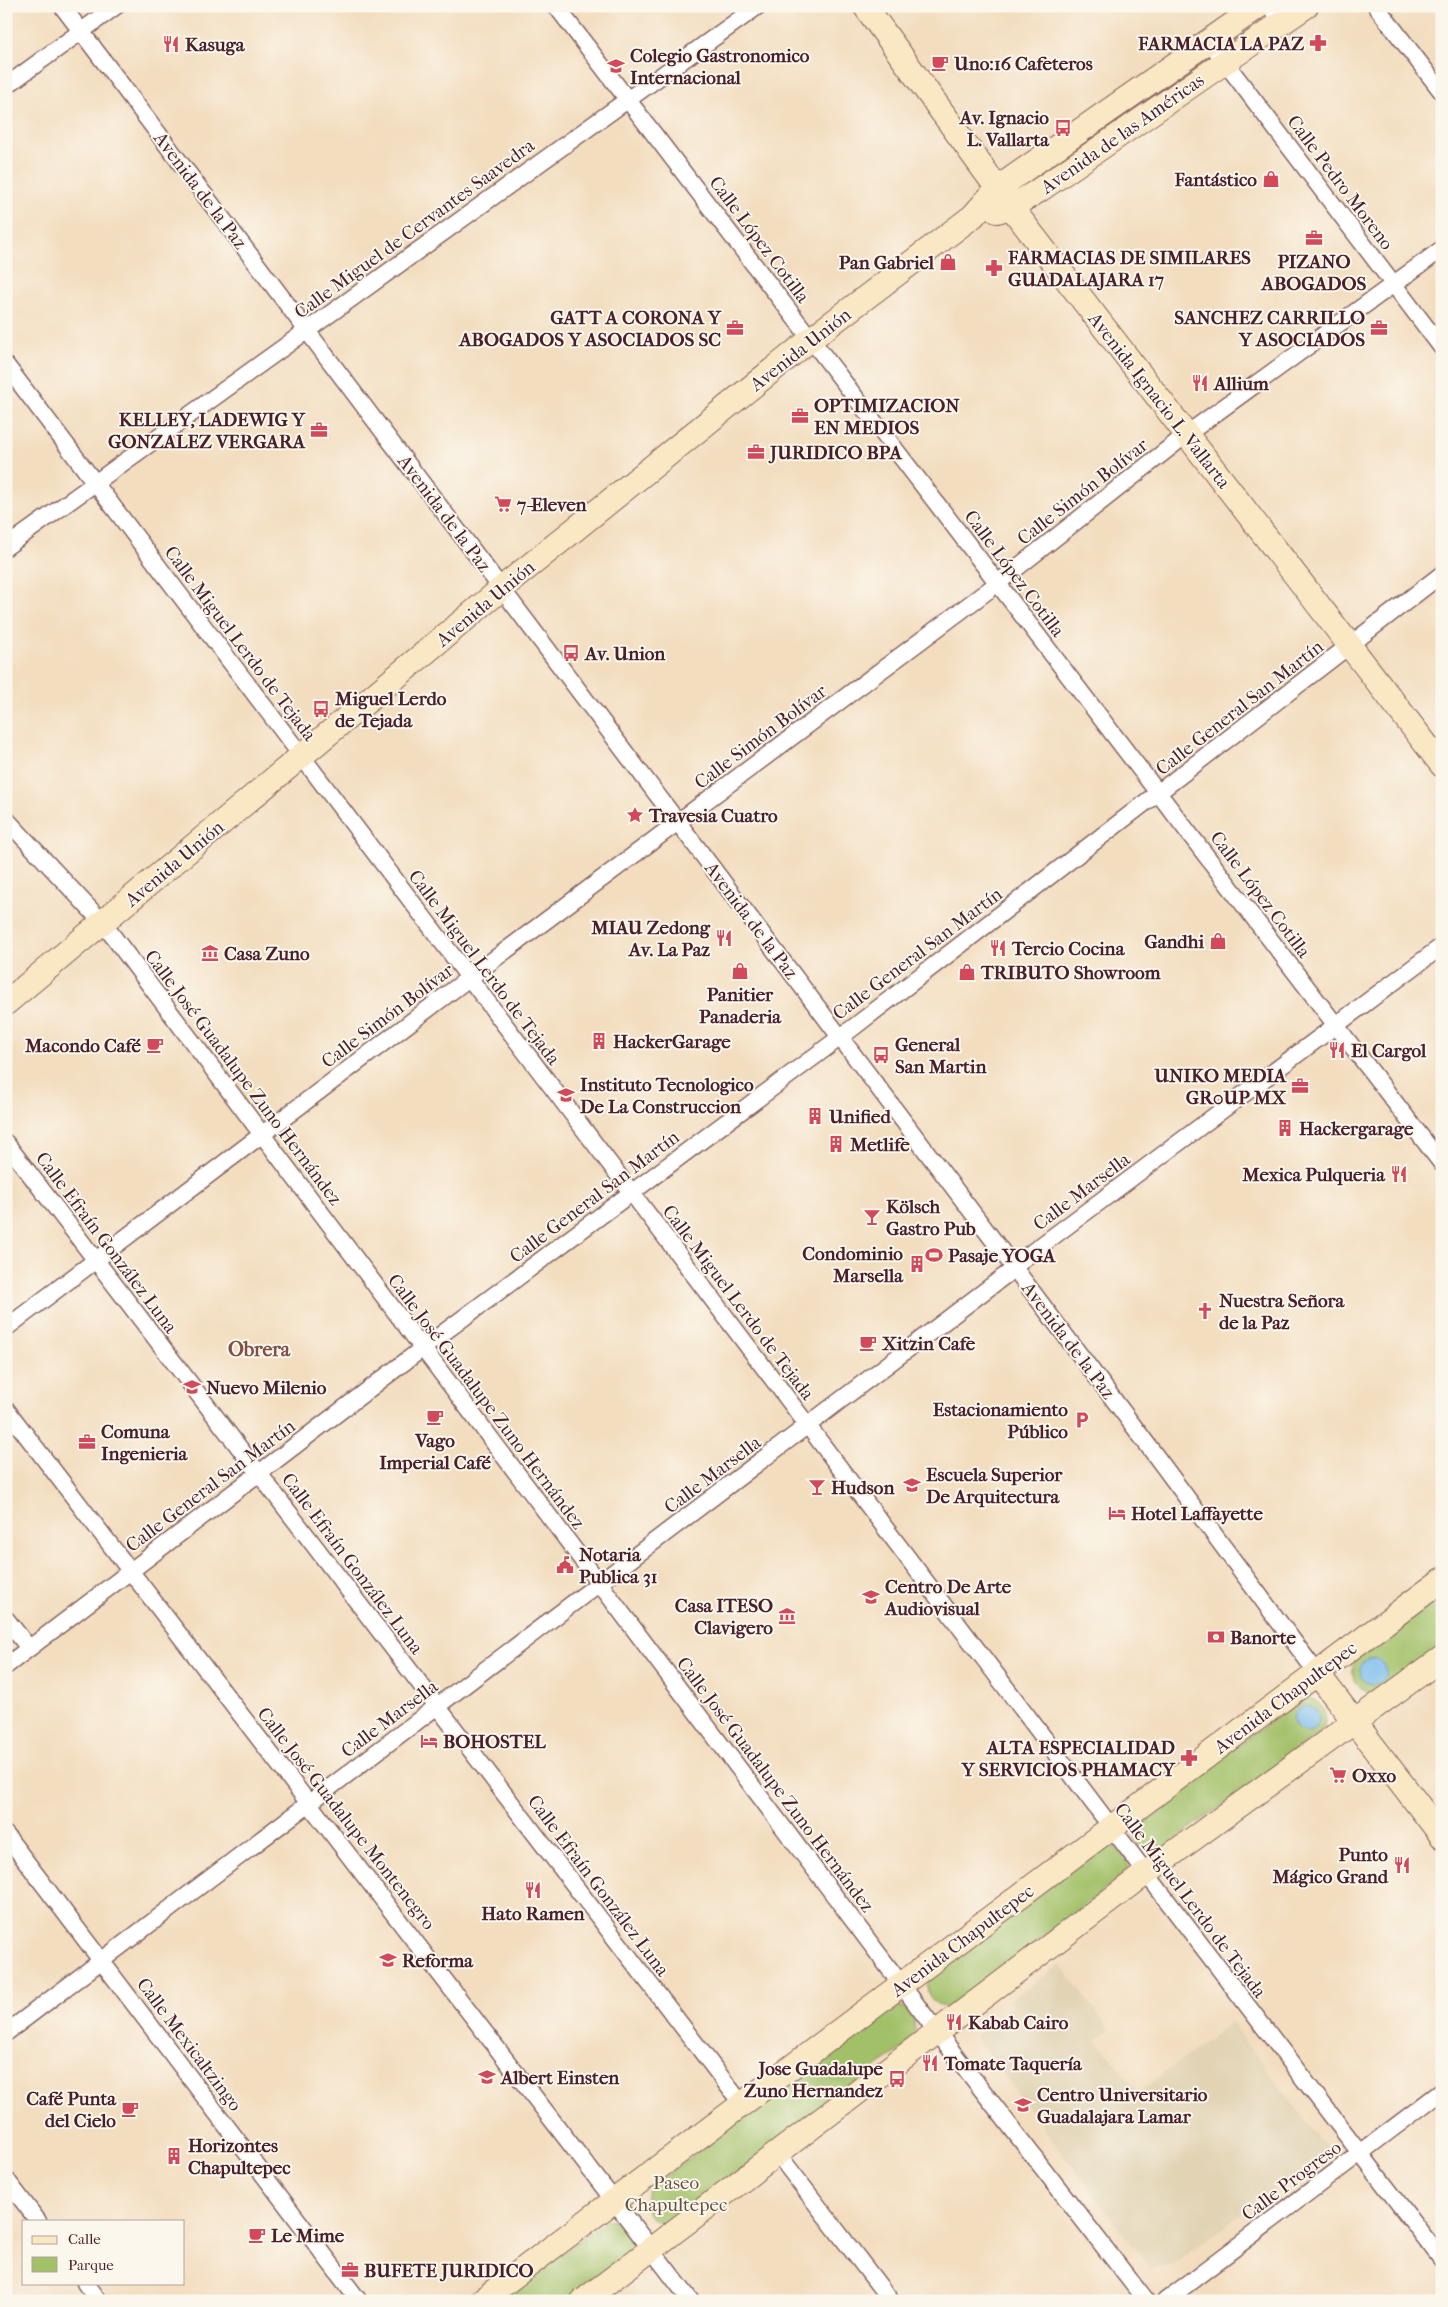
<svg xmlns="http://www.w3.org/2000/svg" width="1448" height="2307" viewBox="0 0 1448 2307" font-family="'IM FELL French Canon',serif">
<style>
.built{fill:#e1d3b4}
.green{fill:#a2c067;stroke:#767049}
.water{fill:#76bbed;stroke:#606d8c}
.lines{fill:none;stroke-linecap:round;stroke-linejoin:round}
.street-casing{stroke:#85625f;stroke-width:19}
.secondary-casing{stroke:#85625f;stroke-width:26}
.street{stroke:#fff;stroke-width:16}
.secondary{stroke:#fae7c3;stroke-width:24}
.labels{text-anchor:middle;stroke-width:4;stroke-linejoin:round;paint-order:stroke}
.poi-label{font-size:19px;font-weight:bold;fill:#4a1f2b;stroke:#fbf7ec;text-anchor:start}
.street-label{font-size:19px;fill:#4a1f2b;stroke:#fbf7ec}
.park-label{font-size:19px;fill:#644f3d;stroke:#fbf7ec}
.neighbourhood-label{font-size:20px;font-weight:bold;fill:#7f4f48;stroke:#fbf7ec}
</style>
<rect width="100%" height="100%" fill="#fbf7ec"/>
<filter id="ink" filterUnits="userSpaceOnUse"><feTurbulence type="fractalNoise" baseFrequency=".02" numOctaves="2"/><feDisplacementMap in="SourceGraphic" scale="10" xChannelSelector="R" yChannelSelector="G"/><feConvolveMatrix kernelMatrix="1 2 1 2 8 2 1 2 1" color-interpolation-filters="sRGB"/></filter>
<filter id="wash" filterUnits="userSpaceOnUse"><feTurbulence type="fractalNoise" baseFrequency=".0096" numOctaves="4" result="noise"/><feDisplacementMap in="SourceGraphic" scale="20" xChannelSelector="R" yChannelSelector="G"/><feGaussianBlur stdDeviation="1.12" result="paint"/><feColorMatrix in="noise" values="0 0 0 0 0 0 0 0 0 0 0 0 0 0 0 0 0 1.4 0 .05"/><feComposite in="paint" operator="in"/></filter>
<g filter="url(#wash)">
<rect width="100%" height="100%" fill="#f3ddbf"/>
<!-- built -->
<path class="built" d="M1060 1964 1110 2030 1097 2040 1138 2093 1231 2022 1328 2150 1171 2265 1150 2269 974 2036 1014 2006 1010 2001Z"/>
<!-- green -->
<path class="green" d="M1442 1594V1645L1379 1691C1359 1695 1346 1676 1356 1659Z
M1304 1697C1323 1700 1330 1715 1322 1731L1160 1851C1141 1854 1129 1839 1135 1821Z
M1108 1846C1121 1848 1130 1858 1128 1872L951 2008C933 2007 921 1992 931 1975L1103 1847Z
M896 2006C914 2010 918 2024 913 2040L672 2222C650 2226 639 2208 648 2189L889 2007Z
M613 2219C629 2224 637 2238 630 2253L567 2301H499L606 2220Z"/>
<!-- water -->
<path class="water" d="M1360 1671a13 13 0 1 1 26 0a13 13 0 1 1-26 0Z
M1293 1719a13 13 0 1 1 26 0a13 13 0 1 1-26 0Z"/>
</g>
<g filter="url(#ink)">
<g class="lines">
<!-- street casing -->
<g class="street-casing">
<path id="street" d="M62 6 1135 1428 1317 1673
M556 6 1442 1164
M1270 6 1282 23
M1376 6 1442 92
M1209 41 1442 348
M6 86 116 6
M6 365 1146 1873 1442 2260
M6 547 758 6
M6 819 103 923 937 2032 1146 2301
M6 1143 741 2103
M6 1328 469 978 990 589 1187 434 1442 249
M6 1409 691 2301
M6 1619 29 1648
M6 1666 423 1348 850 1030 1442 574
M6 1835 359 2301
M6 2033 1015 1268 1023 1259 1442 946
M777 2153 891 2301
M6 2179 38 2221
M85 2283 98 2301
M1165 2301 1442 2091"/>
</g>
<!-- secondary casing -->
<g class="secondary-casing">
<path id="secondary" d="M865 6 1011 207 1442 765
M997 211 1011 207 1038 191 1306 6
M6 1003 512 580 811 339 973 216 998 188 1259 6
M1317 1673 1442 1836
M481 2301C800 2059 1122 1820 1442 1580
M583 2301 1146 1873 1442 1658"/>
</g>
<!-- street -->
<use href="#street" class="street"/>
<!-- secondary -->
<use href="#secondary" class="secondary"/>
</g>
</g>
<!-- icons -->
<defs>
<g id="pharmacy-bare" transform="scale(1.35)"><path d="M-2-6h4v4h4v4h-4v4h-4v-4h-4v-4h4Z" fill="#d1495b" stroke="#fbf7ec" stroke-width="2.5" paint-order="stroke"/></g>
<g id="restaurant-bare" transform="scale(1.35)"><path d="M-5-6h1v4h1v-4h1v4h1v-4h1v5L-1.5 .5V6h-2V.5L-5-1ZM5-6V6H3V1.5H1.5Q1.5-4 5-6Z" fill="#d1495b" stroke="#fbf7ec" stroke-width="2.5" paint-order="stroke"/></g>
<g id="cafe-bare" transform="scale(1.35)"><path d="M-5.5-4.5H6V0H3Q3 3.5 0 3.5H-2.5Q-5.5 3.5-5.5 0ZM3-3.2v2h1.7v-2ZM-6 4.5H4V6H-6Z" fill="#d1495b" stroke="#fbf7ec" stroke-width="2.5" paint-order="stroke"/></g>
<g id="university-bare" transform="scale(1.35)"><path d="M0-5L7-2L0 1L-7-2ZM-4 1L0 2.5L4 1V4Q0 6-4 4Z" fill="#d1495b" stroke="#fbf7ec" stroke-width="2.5" paint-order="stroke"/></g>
<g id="bus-bare" transform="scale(1.35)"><path d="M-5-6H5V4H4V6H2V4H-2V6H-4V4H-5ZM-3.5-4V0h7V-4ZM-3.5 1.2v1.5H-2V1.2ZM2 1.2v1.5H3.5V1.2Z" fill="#d1495b" stroke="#fbf7ec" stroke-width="2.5" paint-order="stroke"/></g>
<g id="shop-bare" transform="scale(1.35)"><path d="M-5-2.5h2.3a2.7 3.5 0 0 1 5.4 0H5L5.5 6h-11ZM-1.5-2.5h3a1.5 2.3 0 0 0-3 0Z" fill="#d1495b" stroke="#fbf7ec" stroke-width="2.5" paint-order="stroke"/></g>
<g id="office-bare" transform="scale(1.35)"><path d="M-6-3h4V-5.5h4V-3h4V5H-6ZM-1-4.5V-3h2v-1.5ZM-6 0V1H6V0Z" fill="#d1495b" stroke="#fbf7ec" stroke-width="2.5" paint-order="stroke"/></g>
<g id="supermarket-bare" transform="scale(1.35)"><path d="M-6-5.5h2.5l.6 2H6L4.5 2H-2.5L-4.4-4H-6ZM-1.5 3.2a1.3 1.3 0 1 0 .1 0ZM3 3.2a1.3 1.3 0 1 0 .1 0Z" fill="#d1495b" stroke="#fbf7ec" stroke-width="2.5" paint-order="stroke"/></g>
<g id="sight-bare" transform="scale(1.35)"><path d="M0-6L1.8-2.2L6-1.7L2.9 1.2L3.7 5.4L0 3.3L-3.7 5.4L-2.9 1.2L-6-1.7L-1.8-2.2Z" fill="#d1495b" stroke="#fbf7ec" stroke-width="2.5" paint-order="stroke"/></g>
<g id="museum-bare" transform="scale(1.35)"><path d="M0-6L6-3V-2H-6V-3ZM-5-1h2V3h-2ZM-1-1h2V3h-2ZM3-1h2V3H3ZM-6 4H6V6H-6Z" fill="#d1495b" stroke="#fbf7ec" stroke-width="2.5" paint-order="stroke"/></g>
<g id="building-bare" transform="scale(1.35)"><path d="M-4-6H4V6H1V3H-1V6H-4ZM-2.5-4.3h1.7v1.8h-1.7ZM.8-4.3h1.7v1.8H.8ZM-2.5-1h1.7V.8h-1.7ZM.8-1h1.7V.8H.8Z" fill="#d1495b" stroke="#fbf7ec" stroke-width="2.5" paint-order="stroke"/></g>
<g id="bar-bare" transform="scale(1.35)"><path d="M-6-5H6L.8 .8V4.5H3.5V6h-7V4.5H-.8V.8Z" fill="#d1495b" stroke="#fbf7ec" stroke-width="2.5" paint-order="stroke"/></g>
<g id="stadium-bare" transform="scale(1.35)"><path d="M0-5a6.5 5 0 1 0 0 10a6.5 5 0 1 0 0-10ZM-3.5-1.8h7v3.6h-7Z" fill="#d1495b" stroke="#fbf7ec" stroke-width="2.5" paint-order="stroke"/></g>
<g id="church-bare" transform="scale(1.35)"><path d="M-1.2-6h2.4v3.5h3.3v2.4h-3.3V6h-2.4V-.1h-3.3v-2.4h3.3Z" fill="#d1495b" stroke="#fbf7ec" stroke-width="2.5" paint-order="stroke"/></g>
<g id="school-bare" transform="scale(1.35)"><path d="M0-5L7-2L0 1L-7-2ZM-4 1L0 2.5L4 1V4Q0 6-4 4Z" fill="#d1495b" stroke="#fbf7ec" stroke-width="2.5" paint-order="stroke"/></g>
<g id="parking-bare" transform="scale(1.35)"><path d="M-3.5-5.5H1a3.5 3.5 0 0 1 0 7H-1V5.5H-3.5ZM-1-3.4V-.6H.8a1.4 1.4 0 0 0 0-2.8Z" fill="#d1495b" stroke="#fbf7ec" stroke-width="2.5" paint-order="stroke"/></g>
<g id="hotel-bare" transform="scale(1.35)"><path d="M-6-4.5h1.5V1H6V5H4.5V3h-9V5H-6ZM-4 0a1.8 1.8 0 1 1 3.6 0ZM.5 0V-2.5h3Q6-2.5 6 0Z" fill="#d1495b" stroke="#fbf7ec" stroke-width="2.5" paint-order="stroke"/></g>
<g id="civic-bare" transform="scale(1.35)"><path d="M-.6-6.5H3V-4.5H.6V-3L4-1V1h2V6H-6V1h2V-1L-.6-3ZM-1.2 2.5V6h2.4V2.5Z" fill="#d1495b" stroke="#fbf7ec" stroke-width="2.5" paint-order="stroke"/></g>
<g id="bank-bare" transform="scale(1.35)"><path d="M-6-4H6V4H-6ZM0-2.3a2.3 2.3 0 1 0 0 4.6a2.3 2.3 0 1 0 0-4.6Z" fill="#d1495b" stroke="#fbf7ec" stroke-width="2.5" paint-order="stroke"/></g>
</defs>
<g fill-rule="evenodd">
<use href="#pharmacy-bare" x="1318" y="43"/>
<use href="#restaurant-bare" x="171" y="44"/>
<use href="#cafe-bare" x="940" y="63"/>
<use href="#university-bare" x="616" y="66"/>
<use href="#bus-bare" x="1063" y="128"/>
<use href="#shop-bare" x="1271" y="179"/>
<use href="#office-bare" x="1314" y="238"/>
<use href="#shop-bare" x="948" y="262"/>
<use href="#pharmacy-bare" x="994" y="268"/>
<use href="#office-bare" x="735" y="328"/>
<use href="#office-bare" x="1379" y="328"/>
<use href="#restaurant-bare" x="1200" y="383"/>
<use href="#office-bare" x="800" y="416"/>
<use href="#office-bare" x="319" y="430"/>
<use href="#office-bare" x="756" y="452"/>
<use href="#supermarket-bare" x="503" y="504"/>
<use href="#bus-bare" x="571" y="653"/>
<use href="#bus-bare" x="321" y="709"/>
<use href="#sight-bare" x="635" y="815"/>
<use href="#restaurant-bare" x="724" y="938"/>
<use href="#shop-bare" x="1218" y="941"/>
<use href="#restaurant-bare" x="998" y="948"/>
<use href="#museum-bare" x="210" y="953"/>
<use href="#shop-bare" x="740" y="971"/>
<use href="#shop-bare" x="967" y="972"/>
<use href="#building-bare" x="599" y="1041"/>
<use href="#cafe-bare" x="155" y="1045"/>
<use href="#restaurant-bare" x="1337" y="1050"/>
<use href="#bus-bare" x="881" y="1055"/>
<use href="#office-bare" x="1300" y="1086"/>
<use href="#university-bare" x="566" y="1095"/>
<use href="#building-bare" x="815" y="1116"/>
<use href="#building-bare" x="1285" y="1128"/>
<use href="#building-bare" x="836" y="1144"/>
<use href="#restaurant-bare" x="1399" y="1174"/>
<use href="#bar-bare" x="872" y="1217"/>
<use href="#stadium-bare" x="934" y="1255"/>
<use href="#building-bare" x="917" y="1264"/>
<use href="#church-bare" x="1205" y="1311"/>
<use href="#cafe-bare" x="868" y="1343"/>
<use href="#school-bare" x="192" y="1387"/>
<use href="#cafe-bare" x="435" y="1417"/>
<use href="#parking-bare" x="1082" y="1420"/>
<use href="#office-bare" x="87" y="1442"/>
<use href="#university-bare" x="912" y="1485"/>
<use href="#bar-bare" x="817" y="1487"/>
<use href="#hotel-bare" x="1117" y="1513"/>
<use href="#civic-bare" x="565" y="1565"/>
<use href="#university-bare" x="871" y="1597"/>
<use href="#museum-bare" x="787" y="1616"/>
<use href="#bank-bare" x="1216" y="1637"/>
<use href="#hotel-bare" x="429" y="1741"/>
<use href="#pharmacy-bare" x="1189" y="1758"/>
<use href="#supermarket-bare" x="1338" y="1775"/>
<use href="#restaurant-bare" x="1402" y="1865"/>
<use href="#restaurant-bare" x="533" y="1890"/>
<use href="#school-bare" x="388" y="1960"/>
<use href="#restaurant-bare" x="954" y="2022"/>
<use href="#restaurant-bare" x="930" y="2063"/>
<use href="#school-bare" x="487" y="2077"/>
<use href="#bus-bare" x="897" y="2079"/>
<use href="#university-bare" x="1023" y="2105"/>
<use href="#cafe-bare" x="130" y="2109"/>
<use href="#building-bare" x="174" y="2156"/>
<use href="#cafe-bare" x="257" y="2235"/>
<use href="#office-bare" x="350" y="2270"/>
</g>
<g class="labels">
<!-- poi labels -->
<g class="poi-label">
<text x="1304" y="50" text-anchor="end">FARMACIA LA PAZ</text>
<text x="185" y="51">Kasuga</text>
<text x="630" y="62">Colegio Gastronomico<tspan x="630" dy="22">Internacional</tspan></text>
<text x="954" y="70">Uno:16 Cafeteros</text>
<text x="1049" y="124" text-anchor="end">Av. Ignacio<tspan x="1049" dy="22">L. Vallarta</tspan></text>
<text x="1257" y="186" text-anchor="end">Fantástico</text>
<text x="1008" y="264">FARMACIAS DE SIMILARES<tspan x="1008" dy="22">GUADALAJARA 17</tspan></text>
<text x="1314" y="268" text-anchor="middle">PIZANO<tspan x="1314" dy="22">ABOGADOS</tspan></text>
<text x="934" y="269" text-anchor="end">Pan Gabriel</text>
<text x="721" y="324" text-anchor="end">GATT A CORONA Y<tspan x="721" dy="22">ABOGADOS Y ASOCIADOS SC</tspan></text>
<text x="1365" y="324" text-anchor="end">SANCHEZ CARRILLO<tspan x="1365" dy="22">Y ASOCIADOS</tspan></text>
<text x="1214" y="390">Allium</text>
<text x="814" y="412">OPTIMIZACION<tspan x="814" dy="22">EN MEDIOS</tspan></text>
<text x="305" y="426" text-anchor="end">KELLEY, LADEWIG Y<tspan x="305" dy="22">GONZALEZ VERGARA</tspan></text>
<text x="770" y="459">JURIDICO BPA</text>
<text x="517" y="511">7-Eleven</text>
<text x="585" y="660">Av. Union</text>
<text x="335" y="705">Miguel Lerdo<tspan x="335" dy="22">de Tejada</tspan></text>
<text x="649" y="822">Travesia Cuatro</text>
<text x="710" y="934" text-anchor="end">MIAU Zedong<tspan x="710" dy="22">Av. La Paz</tspan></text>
<text x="1204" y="948" text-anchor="end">Gandhi</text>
<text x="1012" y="955">Tercio Cocina</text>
<text x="224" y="960">Casa Zuno</text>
<text x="981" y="979">TRIBUTO Showroom</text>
<text x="740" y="1001" text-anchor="middle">Panitier<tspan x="740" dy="22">Panaderia</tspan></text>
<text x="613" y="1048">HackerGarage</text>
<text x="895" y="1051">General<tspan x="895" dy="22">San Martin</tspan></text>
<text x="141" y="1052" text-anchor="end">Macondo Café</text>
<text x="1351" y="1057">El Cargol</text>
<text x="1286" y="1082" text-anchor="end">UNIKO MEDIA<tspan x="1286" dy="22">GR0UP MX</tspan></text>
<text x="580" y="1091">Instituto Tecnologico<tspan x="580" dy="22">De La Construccion</tspan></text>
<text x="829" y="1123">Unified</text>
<text x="1299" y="1135">Hackergarage</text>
<text x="850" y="1151">Metlife</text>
<text x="1385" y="1181" text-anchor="end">Mexica Pulqueria</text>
<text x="886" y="1213">Kölsch<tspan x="886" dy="22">Gastro Pub</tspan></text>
<text x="903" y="1260" text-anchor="end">Condominio<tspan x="903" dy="22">Marsella</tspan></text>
<text x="948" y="1262">Pasaje YOGA</text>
<text x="1219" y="1307">Nuestra Señora<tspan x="1219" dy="22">de la Paz</tspan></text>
<text x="882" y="1350">Xitzin Cafe</text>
<text x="206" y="1394">Nuevo Milenio</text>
<text x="1068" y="1416" text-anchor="end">Estacionamiento<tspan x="1068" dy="22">Público</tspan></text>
<text x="101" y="1438">Comuna<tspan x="101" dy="22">Ingenieria</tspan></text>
<text x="435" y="1447" text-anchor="middle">Vago<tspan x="435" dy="22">Imperial Café</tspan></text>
<text x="926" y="1481">Escuela Superior<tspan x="926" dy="22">De Arquitectura</tspan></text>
<text x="831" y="1494">Hudson</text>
<text x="1131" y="1520">Hotel Laffayette</text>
<text x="579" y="1561">Notaria<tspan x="579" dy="22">Publica 31</tspan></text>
<text x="885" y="1593">Centro De Arte<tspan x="885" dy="22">Audiovisual</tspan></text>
<text x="773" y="1612" text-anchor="end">Casa ITESO<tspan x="773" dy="22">Clavigero</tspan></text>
<text x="1230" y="1644">Banorte</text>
<text x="443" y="1748">BOHOSTEL</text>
<text x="1175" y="1754" text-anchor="end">ALTA ESPECIALIDAD<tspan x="1175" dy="22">Y SERVICIOS PHAMACY</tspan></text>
<text x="1352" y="1782">Oxxo</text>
<text x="1388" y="1861" text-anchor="end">Punto<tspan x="1388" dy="22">Mágico Grand</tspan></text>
<text x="533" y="1920" text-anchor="middle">Hato Ramen</text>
<text x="402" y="1967">Reforma</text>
<text x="968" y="2029">Kabab Cairo</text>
<text x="944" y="2070">Tomate Taquería</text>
<text x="883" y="2075" text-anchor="end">Jose Guadalupe<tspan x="883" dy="22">Zuno Hernandez</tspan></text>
<text x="501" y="2084">Albert Einsten</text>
<text x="1037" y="2101">Centro Universitario<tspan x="1037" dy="22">Guadalajara Lamar</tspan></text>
<text x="116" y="2105" text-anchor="end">Café Punta<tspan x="116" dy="22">del Cielo</tspan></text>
<text x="188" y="2152">Horizontes<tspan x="188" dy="22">Chapultepec</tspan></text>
<text x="271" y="2242">Le Mime</text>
<text x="364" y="2277">BUFETE JURIDICO</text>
</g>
<!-- street labels -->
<g class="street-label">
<text transform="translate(1122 133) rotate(-35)" y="7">Avenida de las Américas</text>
<text transform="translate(1341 182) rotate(53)" y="7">Calle Pedro Moreno</text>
<text transform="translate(201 190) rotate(53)" y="7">Avenida de la Paz</text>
<text transform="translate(414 228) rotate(-36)" y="7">Calle Miguel de Cervantes Saavedra</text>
<text transform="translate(760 239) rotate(53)" y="7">Calle López Cotilla</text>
<text transform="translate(800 349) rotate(-38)" y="7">Avenida Unión</text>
<text transform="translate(1160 400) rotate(52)" y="7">Avenida Ignacio L. Vallarta</text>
<text transform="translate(1082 491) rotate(-38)" y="7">Calle Simón Bolívar</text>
<text transform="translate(445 513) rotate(53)" y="7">Avenida de la Paz</text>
<text transform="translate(1015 573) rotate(53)" y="7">Calle López Cotilla</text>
<text transform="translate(485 603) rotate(-40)" y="7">Avenida Unión</text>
<text transform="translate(241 643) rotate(53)" y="7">Calle Miguel Lerdo de Tejada</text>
<text transform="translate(1239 707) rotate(-38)" y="7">Calle General San Martín</text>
<text transform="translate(760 736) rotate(-37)" y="7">Calle Simón Bolívar</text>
<text transform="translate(174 863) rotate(-40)" y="7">Avenida Unión</text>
<text transform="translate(1261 894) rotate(53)" y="7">Calle López Cotilla</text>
<text transform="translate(752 920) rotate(53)" y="7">Avenida de la Paz</text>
<text transform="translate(917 953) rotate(-37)" y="7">Calle General San Martín</text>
<text transform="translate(485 967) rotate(53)" y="7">Calle Miguel Lerdo de Tejada</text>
<text transform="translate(387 1015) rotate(-37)" y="7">Calle Simón Bolívar</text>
<text transform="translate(244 1077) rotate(53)" y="7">Calle José Guadalupe Zuno Hernández</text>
<text transform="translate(1081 1191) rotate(-37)" y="7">Calle Marsella</text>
<text transform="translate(594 1196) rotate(-37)" y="7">Calle General San Martín</text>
<text transform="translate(107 1242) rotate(53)" y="7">Calle Efraín González Luna</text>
<text transform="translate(739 1302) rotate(53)" y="7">Calle Miguel Lerdo de Tejada</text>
<text transform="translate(1069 1340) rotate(53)" y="7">Avenida de la Paz</text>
<text transform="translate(487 1401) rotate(53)" y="7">Calle José Guadalupe Zuno Hernández</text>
<text transform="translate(712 1474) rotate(-37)" y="7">Calle Marsella</text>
<text transform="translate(210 1485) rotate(-37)" y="7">Calle General San Martín</text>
<text transform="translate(353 1563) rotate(53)" y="7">Calle Efraín González Luna</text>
<text transform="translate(1285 1697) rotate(-37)" y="7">Avenida Chapultepec</text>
<text transform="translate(389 1718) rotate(-37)" y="7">Calle Marsella</text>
<text transform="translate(776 1784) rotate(53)" y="7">Calle José Guadalupe Zuno Hernández</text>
<text transform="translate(347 1818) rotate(52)" y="7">Calle José Guadalupe Montenegro</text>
<text transform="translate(599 1885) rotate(53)" y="7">Calle Efraín González Luna</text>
<text transform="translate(1191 1900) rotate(53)" y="7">Calle Miguel Lerdo de Tejada</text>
<text transform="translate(962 1940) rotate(-37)" y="7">Avenida Chapultepec</text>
<text transform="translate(190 2044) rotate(53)" y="7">Calle Mexicaltzingo</text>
<text transform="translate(1291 2180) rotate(-37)" y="7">Calle Progreso</text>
</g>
<!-- park labels -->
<g class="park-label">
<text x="676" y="2189">Paseo<tspan x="676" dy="22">Chapultepec</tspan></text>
</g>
<!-- neighbourhood labels -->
<g class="neighbourhood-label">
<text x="259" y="1356">Obrera</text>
</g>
</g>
<!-- margin -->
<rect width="1448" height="2307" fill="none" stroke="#fbf7ec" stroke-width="25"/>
<!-- legend -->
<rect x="22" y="2220" width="162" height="65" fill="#fbf7ec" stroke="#b4a19f"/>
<rect x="32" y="2236" width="25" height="8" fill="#fae7c3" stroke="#b4a19f"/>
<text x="68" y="2244" font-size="15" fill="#4a1f2b">Calle</text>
<rect x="32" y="2257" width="25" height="15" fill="#a2c067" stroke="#b4a19f"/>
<text x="68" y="2270" font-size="15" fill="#4a1f2b">Parque</text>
</svg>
